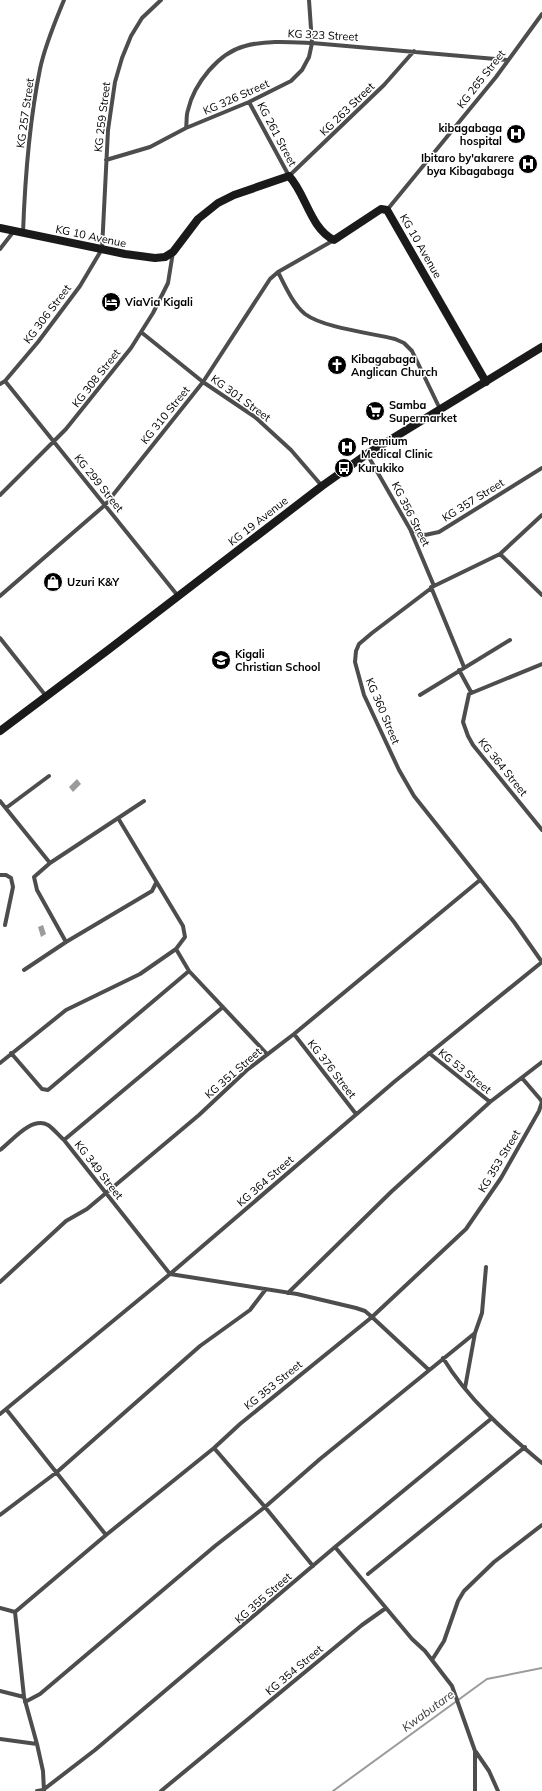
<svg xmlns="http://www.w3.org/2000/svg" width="542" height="1791" viewBox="0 0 542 1791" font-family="Mulish,sans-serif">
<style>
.water{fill:#9b9b9b}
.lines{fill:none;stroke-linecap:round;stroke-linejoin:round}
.stream{stroke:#9b9b9b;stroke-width:2}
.street{stroke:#4d4d4d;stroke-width:4}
.secondary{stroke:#1a1a1a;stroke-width:8}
.labels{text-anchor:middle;stroke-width:3;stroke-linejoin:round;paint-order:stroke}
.street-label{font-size:11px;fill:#000;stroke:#fff}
.poi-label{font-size:11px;font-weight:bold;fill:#000;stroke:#fff;text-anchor:start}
.water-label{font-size:12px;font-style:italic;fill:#3c3c3c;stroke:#fff}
</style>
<rect width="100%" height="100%" fill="#fff"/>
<!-- water -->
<path class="water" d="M77 779 81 784 73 792 69 787Z
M43 925 46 934 41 937 38 927Z"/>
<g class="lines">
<!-- stream -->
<path class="stream" d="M333 1791 487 1679 542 1668"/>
<!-- street -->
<path class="street" d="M249 102 289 176 384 85 414 51
M186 128C187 122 186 115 188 110 194 84 218 53 245 46 266 40 291 42 312 43L507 60
M106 160 150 147 186 128 249 102 291 81 302 70 309 57 312 43 309 0
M387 210 496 77 542 14
M23 233C25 178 29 123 40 69 45 45 55 22 64 0
M0 249 14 231
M278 272C285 286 293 304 305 314 324 328 371 333 395 339L404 343 412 351 440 409
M141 332 203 382 255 417 291 450 322 486
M5 381 178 596
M0 384 5 381 38 342 80 286 102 249 108 130 115 82 122 58 131 36 142 18 161 0
M367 454 410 529 434 586
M0 495 66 429 131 348 153 313 168 283 173 252
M410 529 425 535 439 532 542 468
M500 554 542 595
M431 587 464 667
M0 596 105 505 203 382 270 279 278 272 334 240
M0 638 46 696
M542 664 469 694 463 722 468 736 473 745 542 830
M459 670 471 692
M420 695 510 640
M0 801 50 863
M6 808 49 776
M0 875H6L11 878 13 887 5 925
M66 942 37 890 34 877 50 863 144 801
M176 949 189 971 267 1054
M24 970 66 942 152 891 156 883
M294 1034 356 1114
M11 1053 42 1089 48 1090 189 971
M429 1053 490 1102
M0 1063 66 1010 140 974 176 949 185 937 183 926 118 818
M64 1140 223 1007
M0 1150C12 1141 31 1116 48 1125 54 1129 59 1136 64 1140L170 1274 297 1294 356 1308 365 1311 372 1317 429 1370
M0 1282 66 1221 87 1209 199 1115 247 1070 294 1034 480 880
M288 1293 391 1192 490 1102 542 1062
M443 1358C467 1398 506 1433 542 1463
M465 1388 475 1333 482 1313 486 1267
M6 1409 106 1535
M0 1414 170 1274 394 1082 542 962 514 922 414 796 399 770 364 695 355 662 356 651 359 644 372 633 434 586 500 554 542 515
M214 1448 265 1507 313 1566
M0 1515 57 1472 200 1346 250 1310 266 1289
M335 1547 386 1608
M368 1574 525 1447
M0 1608 15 1612
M432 1660 444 1641 458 1601 464 1591 494 1562 542 1525
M0 1691 24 1697
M25 1702 40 1694 215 1546 265 1507 320 1459 475 1333
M0 1739 37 1744
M476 1752 489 1771 498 1791
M37 1791 43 1790 95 1750 335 1547 492 1418
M44 1791 43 1771 37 1744 24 1697 15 1612 106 1535 214 1448 240 1424 372 1317 466 1229 501 1178 539 1111 542 1102 540 1099 522 1078
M161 1791 362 1625 386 1608 412 1639 425 1651 452 1686 475 1751V1791"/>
<!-- secondary -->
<path class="secondary" d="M0 228 125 254 155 258 165 257 173 252 198 219 218 203 234 195 289 176C306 194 310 228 334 240L381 209 387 210 486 382
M0 731 108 650 322 486 367 454 542 347"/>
</g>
<!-- icons -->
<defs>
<g id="hospital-disc" transform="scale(1)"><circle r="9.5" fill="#000" stroke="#fff"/><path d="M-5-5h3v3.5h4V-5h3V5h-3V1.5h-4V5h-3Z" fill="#fff"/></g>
<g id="hotel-disc" transform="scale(1)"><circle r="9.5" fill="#000" stroke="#fff"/><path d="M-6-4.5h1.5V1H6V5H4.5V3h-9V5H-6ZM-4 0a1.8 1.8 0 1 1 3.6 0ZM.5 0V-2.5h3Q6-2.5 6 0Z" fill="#fff"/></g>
<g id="church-disc" transform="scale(1)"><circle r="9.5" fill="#000" stroke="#fff"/><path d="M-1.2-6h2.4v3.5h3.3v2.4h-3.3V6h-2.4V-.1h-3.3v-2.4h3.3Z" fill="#fff"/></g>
<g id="supermarket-disc" transform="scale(1)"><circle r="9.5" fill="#000" stroke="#fff"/><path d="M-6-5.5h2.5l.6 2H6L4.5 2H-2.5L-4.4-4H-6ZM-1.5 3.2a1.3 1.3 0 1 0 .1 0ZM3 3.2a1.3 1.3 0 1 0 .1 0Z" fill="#fff"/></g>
<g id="bus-disc" transform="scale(1)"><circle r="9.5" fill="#000" stroke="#fff"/><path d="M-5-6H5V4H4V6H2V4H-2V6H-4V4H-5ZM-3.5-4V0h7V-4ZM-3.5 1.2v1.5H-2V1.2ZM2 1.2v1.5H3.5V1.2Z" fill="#fff"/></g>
<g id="shop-disc" transform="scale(1)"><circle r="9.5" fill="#000" stroke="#fff"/><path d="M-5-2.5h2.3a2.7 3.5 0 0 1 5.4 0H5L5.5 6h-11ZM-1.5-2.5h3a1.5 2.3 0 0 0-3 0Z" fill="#fff"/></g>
<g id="school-disc" transform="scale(1)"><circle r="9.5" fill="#000" stroke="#fff"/><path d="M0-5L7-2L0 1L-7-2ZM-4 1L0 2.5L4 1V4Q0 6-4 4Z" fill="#fff"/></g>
</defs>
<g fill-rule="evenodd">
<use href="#hospital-disc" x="516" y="134"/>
<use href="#hospital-disc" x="528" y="164"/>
<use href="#hotel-disc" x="111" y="302"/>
<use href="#church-disc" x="337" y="365"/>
<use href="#supermarket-disc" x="375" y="411"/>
<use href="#hospital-disc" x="347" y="447"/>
<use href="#bus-disc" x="344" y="468"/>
<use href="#shop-disc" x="53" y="582"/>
<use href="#school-disc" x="221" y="660"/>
</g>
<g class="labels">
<!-- street labels -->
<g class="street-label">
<text transform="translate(323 35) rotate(3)" y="4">KG 323 Street</text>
<text transform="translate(481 79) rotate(-52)" y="4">KG 265 Street</text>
<text transform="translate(236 97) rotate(-24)" y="4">KG 326 Street</text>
<text transform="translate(347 109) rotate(-44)" y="4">KG 263 Street</text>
<text transform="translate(25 113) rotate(-82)" y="4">KG 257 Street</text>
<text transform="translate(102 117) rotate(-83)" y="4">KG 259 Street</text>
<text transform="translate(277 134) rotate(62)" y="4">KG 261 Street</text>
<text transform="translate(91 236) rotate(12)" y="4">KG 10 Avenue</text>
<text transform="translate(421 246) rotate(60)" y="4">KG 10 Avenue</text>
<text transform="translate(47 314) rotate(-53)" y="4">KG 306 Street</text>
<text transform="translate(96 378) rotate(-52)" y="4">KG 308 Street</text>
<text transform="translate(241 398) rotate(36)" y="4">KG 301 Street</text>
<text transform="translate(165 415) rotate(-51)" y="4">KG 310 Street</text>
<text transform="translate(99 483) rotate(51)" y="4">KG 299 Street</text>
<text transform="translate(473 500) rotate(-32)" y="4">KG 357 Street</text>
<text transform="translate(411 514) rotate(63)" y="4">KG 356 Street</text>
<text transform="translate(258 521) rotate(-38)" y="4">KG 19 Avenue</text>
<text transform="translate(383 711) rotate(67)" y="4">KG 360 Street</text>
<text transform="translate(503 767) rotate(51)" y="4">KG 364 Street</text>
<text transform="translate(332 1069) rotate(52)" y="4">KG 376 Street</text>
<text transform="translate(465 1071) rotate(39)" y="4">KG 53 Street</text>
<text transform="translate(233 1073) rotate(-41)" y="4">KG 351 Street</text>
<text transform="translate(499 1161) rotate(-59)" y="4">KG 353 Street</text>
<text transform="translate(99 1170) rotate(52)" y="4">KG 349 Street</text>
<text transform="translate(265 1181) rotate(-41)" y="4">KG 364 Street</text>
<text transform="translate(273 1385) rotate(-39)" y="4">KG 353 Street</text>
<text transform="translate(263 1598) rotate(-41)" y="4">KG 355 Street</text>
<text transform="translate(294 1670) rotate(-40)" y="4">KG 354 Street</text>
</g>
<!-- poi labels -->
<g class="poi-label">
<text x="502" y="132" text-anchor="end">kibagabaga<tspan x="502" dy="13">hospital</tspan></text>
<text x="514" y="162" text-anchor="end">Ibitaro by'akarere<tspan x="514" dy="13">bya Kibagabaga</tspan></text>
<text x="125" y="306">ViaVia Kigali</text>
<text x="351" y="363">Kibagabaga<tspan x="351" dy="13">Anglican Church</tspan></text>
<text x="389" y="409">Samba<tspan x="389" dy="13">Supermarket</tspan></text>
<text x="361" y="445">Premium<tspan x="361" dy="13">Medical Clinic</tspan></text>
<text x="358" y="472">Kurukiko</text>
<text x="67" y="586">Uzuri K&amp;Y</text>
<text x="235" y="658">Kigali<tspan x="235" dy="13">Christian School</tspan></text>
</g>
<!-- water labels -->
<g class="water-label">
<text transform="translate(428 1711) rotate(-36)" y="4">Kwabutare</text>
</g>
</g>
</svg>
